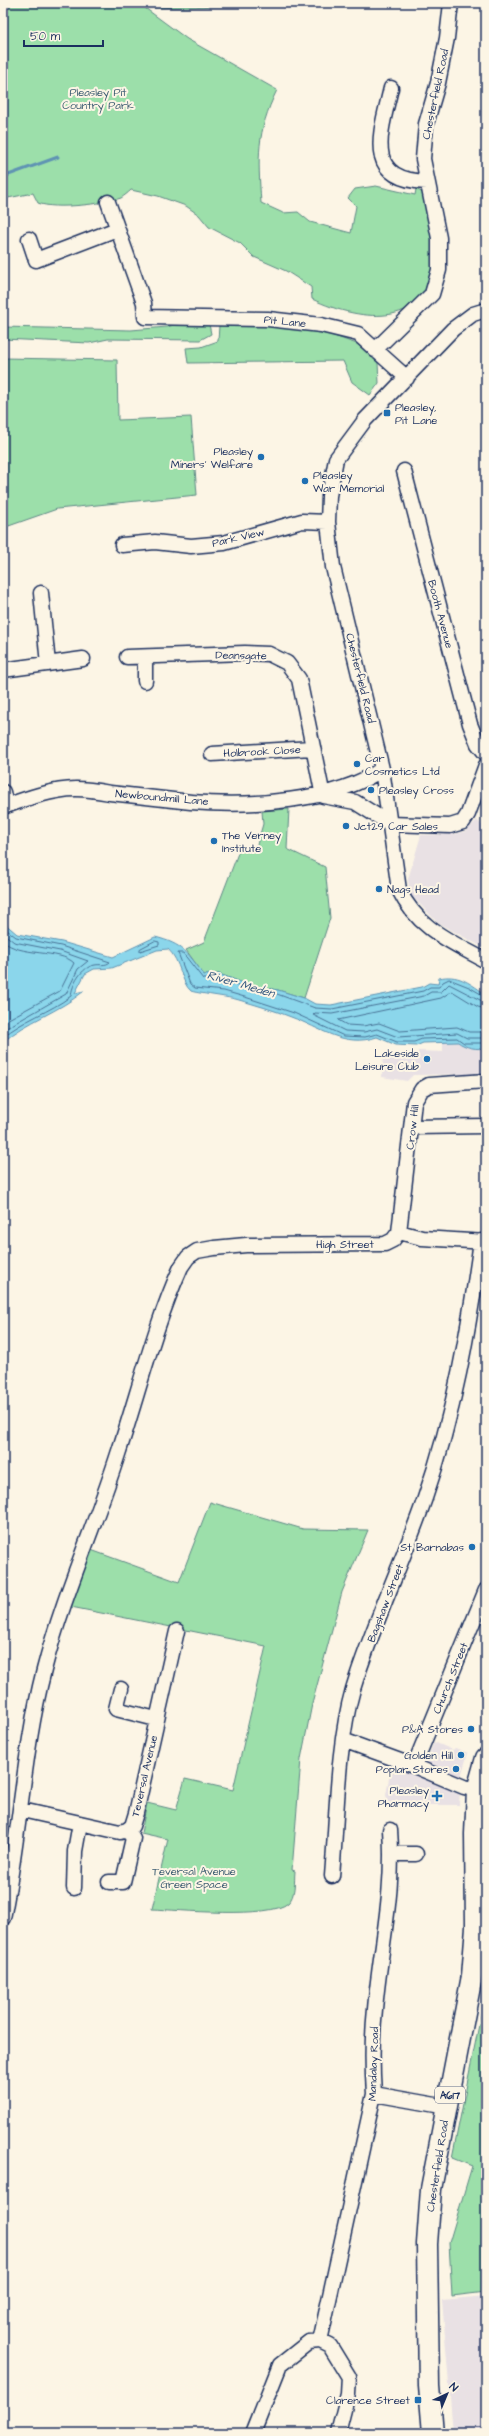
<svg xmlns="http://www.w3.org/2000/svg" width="489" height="2436" viewBox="0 0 489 2436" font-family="'Architects Daughter',sans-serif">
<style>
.built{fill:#e9e1e4}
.green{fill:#9cdfaa;stroke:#5c8784}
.water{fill:#8bd6eb;stroke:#5e93b3}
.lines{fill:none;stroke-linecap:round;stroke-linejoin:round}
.shore{stroke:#487296;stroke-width:1}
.stream{stroke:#5e93b3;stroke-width:3}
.minor-casing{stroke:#1b2f5e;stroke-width:17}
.highway-casing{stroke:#1b2f5e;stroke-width:23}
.minor{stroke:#fcf5e5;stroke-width:14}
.highway{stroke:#fcf5e5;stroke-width:20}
.poi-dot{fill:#1f6fb2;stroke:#fcf5e5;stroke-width:1.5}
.labels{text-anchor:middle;stroke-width:4;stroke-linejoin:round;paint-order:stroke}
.shield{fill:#fcf5e5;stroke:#5e6a86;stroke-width:1}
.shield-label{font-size:10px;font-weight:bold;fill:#1b2f5e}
.park-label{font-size:11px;fill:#3b5b71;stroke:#fcf5e5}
.street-label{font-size:11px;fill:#1b2f5e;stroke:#fcf5e5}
.poi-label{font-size:11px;fill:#1b2f5e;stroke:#fcf5e5;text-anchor:end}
.water-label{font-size:12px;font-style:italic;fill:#375981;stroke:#fcf5e5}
</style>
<rect width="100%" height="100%" fill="#fcf5e5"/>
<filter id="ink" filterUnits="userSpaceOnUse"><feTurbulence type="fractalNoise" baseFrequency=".025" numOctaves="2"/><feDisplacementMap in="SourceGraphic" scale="8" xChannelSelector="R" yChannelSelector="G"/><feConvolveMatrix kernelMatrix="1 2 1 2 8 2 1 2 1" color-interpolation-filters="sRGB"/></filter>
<g filter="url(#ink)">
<!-- built -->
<path class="built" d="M477 820 486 830V949L438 923 410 894 408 879 421 835 455 834 466 831Z
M458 1042 483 1048 486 1047V1074L413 1075 407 1081 382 1077 383 1054 418 1055V1051L443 1052V1043Z
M434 1742 453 1750 455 1748 468 1753 461 1776 459 1805H388L386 1795 391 1767 402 1769 427 1780 426 1762Z
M486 2296V2433H453L442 2300Z"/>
<!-- green -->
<path class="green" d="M3 3H373L145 8 187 39 277 90C256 133 258 157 261 203L283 213 298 212 310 222 351 233 356 206 348 198 355 189 376 186 415 195 416 189 425 194C427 214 433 235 433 255 433 330 362 323 312 299L311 287 286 271 254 257 240 243 209 227 199 215 186 206 158 196 131 190C128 193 124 196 121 198 103 204 55 210 38 203L33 193 3 199Z
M180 323 209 324 211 334 200 340 108 339 89 343 3 339V327L131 330 167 327Z
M265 324 317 330 357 344 378 363 379 383 370 395 352 382 343 361 188 363 186 348 201 347 218 341 219 326Z
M3 358 117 360 118 420 191 417 197 495 57 509 3 528Z
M289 809 287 849 325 867 330 918 304 998 278 990 251 986 219 974 204 975 186 950 204 942 240 848H256L263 824 262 811Z
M210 1502 303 1529 368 1530 342 1592 312 1704 301 1759 292 1870 295 1871C294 1881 296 1896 288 1903 271 1919 178 1910 152 1909L168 1839 141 1833 147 1803 176 1810 185 1779 233 1790 266 1646 71 1607 91 1550 179 1582Z
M486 1981V2292L452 2296 449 2243 472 2166 452 2158 481 2015Z"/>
<!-- water -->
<path class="water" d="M3 922 17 934 62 942 113 957 155 937C183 944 188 953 204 975L219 974 251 986 278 990 304 998 315 1004 331 1005 422 987 429 983 438 984 439 978C458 974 468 982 484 993L486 1047C479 1051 464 1047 458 1042L423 1043 416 1046 396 1045 377 1037C344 1048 321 1028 291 1017 274 1010 256 1005 239 1000 230 997 195 993 191 991 181 983 181 961 168 949L157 950 112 968 94 969 85 974 75 993 84 991C59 1012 27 1021 3 1042Z"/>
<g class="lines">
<!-- shore -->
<path class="shore" d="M3 927 16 937 61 946 110 962C106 966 100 964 95 965 81 967 72 985 71 996 50 1012 23 1020 3 1037
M3 933 14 942 60 951 88 961 78 969 66 994 3 1030
M3 941C19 957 60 949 74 963L60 991 3 1022
M155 941 159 942V945L140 951V949Z
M486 997 469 987 449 979 443 982 439 987H430L423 991 332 1009 315 1008 277 994 249 990 219 979H203L183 953H178L190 984 195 988 224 991 248 998 294 1013 344 1036 365 1037 377 1034 397 1042H414L422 1039 457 1038 464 1043H486
M486 1003 449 984 441 992H431L424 996 332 1014 315 1013 313 1015 345 1031 364 1032 377 1029 398 1037 457 1033 467 1038H486
M486 1009 478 1007 452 991 441 998 338 1020 347 1025 363 1026 379 1023 400 1031 457 1027 469 1032H486"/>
<!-- stream -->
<path class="stream" d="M3 177 58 157"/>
<!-- minor casing -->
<g class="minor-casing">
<path id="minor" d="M391 88C381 132 362 180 427 182
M108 202 144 303 145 317 268 319 321 325 358 334 407 378
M29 239 36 260 117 229
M486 310 473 314 453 329 365 420 336 459 329 496 328 522 333 567 382 769 399 890C418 929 450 941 486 961
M375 350 432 294 439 270V238L423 159 426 124 438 83 447 38 451 3
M404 471 470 724 478 744 486 754
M122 545 155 542 191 546 224 543 302 521 328 522
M41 593 48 664
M127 657 245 653 269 654 287 663 299 679 323 796 355 802 390 824 450 826 463 822 468 814 486 765
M145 657V681
M3 670 83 659
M212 754 312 748
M3 792 6 806
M3 807C25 799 53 789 76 789 87 789 99 791 110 793 137 796 164 799 191 802 247 807 336 802 382 769
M413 1127 486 1126
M399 1232 422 1238 486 1242
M121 1689 116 1709 156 1719
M343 1740 414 1766 464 1787 477 1790
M414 1766 486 1590
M22 1810 120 1832 127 1830
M392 1854H416
M332 1876C337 1817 337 1745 353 1689 373 1624 403 1562 425 1498 454 1415 469 1329 481 1241
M109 1882H123L133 1838 127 1830 132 1826 136 1813 177 1631
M74 1888 75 1851 80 1823
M3 1918C20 1836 23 1751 44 1670 63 1596 95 1526 118 1454 139 1391 154 1327 181 1267L188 1257 197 1251 214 1248 246 1245 385 1244 393 1240 399 1232 414 1102 422 1089 429 1085 486 1081
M374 2094 447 2107
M320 2341 374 2094C372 2066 372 2037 375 2009 380 1950 395 1890 390 1830
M253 2433 280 2365 309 2342 320 2341 330 2346 349 2377 348 2394 338 2433"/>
</g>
<!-- highway casing -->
<g class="highway-casing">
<path id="highway" d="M433 2433 429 2386 427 2244 431 2189 472 1976 476 1927 475 1834 477 1790 486 1758"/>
</g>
<!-- minor -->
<use href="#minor" class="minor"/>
<!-- highway -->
<use href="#highway" class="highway"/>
</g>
</g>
<!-- markers -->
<g class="poi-dot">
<rect x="383" y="409" width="8" height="8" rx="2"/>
<circle cx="261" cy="457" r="4"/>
<circle cx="305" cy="481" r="4"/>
<circle cx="357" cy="764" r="4"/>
<circle cx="371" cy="790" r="4"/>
<circle cx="346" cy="826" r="4"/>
<circle cx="214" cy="841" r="4"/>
<circle cx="379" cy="889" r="4"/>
<circle cx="427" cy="1059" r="4"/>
<circle cx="472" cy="1547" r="4"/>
<circle cx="471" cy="1729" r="4"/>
<circle cx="461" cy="1755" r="4"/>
<circle cx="456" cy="1769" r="4"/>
<path d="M435 1790h4v4h4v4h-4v4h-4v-4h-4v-4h4z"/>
<rect x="414" y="2396" width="8" height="8" rx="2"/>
</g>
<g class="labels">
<!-- shield labels -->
<rect class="shield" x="435" y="2087" width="30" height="16" rx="3"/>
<g class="shield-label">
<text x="450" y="2099">A617</text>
</g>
<!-- park labels -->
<g class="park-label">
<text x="98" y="96">Pleasley Pit<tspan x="98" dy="13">Country Park</tspan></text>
<text x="194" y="1875">Teversal Avenue<tspan x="194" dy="13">Green Space</tspan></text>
</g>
<!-- street labels -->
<g class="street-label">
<text transform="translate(435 94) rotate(-78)" y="4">Chesterfield Road</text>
<text transform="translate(285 321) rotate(6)" y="4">Pit Lane</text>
<text transform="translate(238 537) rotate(-13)" y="4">Park View</text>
<text transform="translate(441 614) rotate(75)" y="4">Booth Avenue</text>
<text transform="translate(241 655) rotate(1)" y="4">Deansgate</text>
<text transform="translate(361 678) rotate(76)" y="4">Chesterfield Road</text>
<text transform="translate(262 751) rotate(-3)" y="4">Holbrook Close</text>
<text transform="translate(162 797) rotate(5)" y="4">Newboundmill Lane</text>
<text transform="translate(412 1127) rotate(-83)" y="4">Crow Hill</text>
<text x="345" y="1248">High Street</text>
<text transform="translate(385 1603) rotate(-69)" y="4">Bagshaw Street</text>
<text transform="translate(450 1678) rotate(-68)" y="4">Church Street</text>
<text transform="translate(144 1776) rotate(-77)" y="4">Teversal Avenue</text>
<text transform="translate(373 2064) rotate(-88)" y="4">Mandalay Road</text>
<text transform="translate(437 2166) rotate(-81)" y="4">Chesterfield Road</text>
</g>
<!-- poi labels -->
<g class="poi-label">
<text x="395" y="411" text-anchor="start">Pleasley,<tspan x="395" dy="13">Pit Lane</tspan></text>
<text x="253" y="455">Pleasley<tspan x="253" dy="13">Miners' Welfare</tspan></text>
<text x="313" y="479" text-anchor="start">Pleasley<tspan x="313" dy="13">War Memorial</tspan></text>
<text x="365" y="762" text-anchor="start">Car<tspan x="365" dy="13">Cosmetics Ltd</tspan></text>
<text x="379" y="794" text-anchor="start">Pleasley Cross</text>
<text x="354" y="830" text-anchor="start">Jct29 Car Sales</text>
<text x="222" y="839" text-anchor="start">The Verney<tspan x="222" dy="13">Institute</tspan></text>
<text x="387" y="893" text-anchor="start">Nags Head</text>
<text x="419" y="1057">Lakeside<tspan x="419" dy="13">Leisure Club</tspan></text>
<text x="464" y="1551">St Barnabas</text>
<text x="463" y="1733">P&amp;A Stores</text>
<text x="453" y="1759">Golden Hill</text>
<text x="448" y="1773">Poplar Stores</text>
<text x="429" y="1794">Pleasley<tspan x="429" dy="13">Pharmacy</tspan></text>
<text x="410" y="2404">Clarence Street</text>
</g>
<!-- water labels -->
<g class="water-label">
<text transform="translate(241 984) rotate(16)" y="4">River Meden</text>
</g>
</g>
<!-- margin -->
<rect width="489" height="2436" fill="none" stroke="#fcf5e5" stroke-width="16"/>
<rect x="8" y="8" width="473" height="2420" fill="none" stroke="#1b2f5e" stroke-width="1.5" filter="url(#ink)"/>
<!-- north arrow -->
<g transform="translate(447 2394) rotate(44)" stroke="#fcf5e5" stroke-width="3" paint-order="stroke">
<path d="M0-3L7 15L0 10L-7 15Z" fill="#1b2f5e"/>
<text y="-6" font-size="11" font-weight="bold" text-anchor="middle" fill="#1b2f5e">N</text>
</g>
<!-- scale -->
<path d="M24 40v6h79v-6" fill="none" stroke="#1b2f5e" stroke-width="2"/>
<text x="30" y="40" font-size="12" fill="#1b2f5e" stroke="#fcf5e5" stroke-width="3" paint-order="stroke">50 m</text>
</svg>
